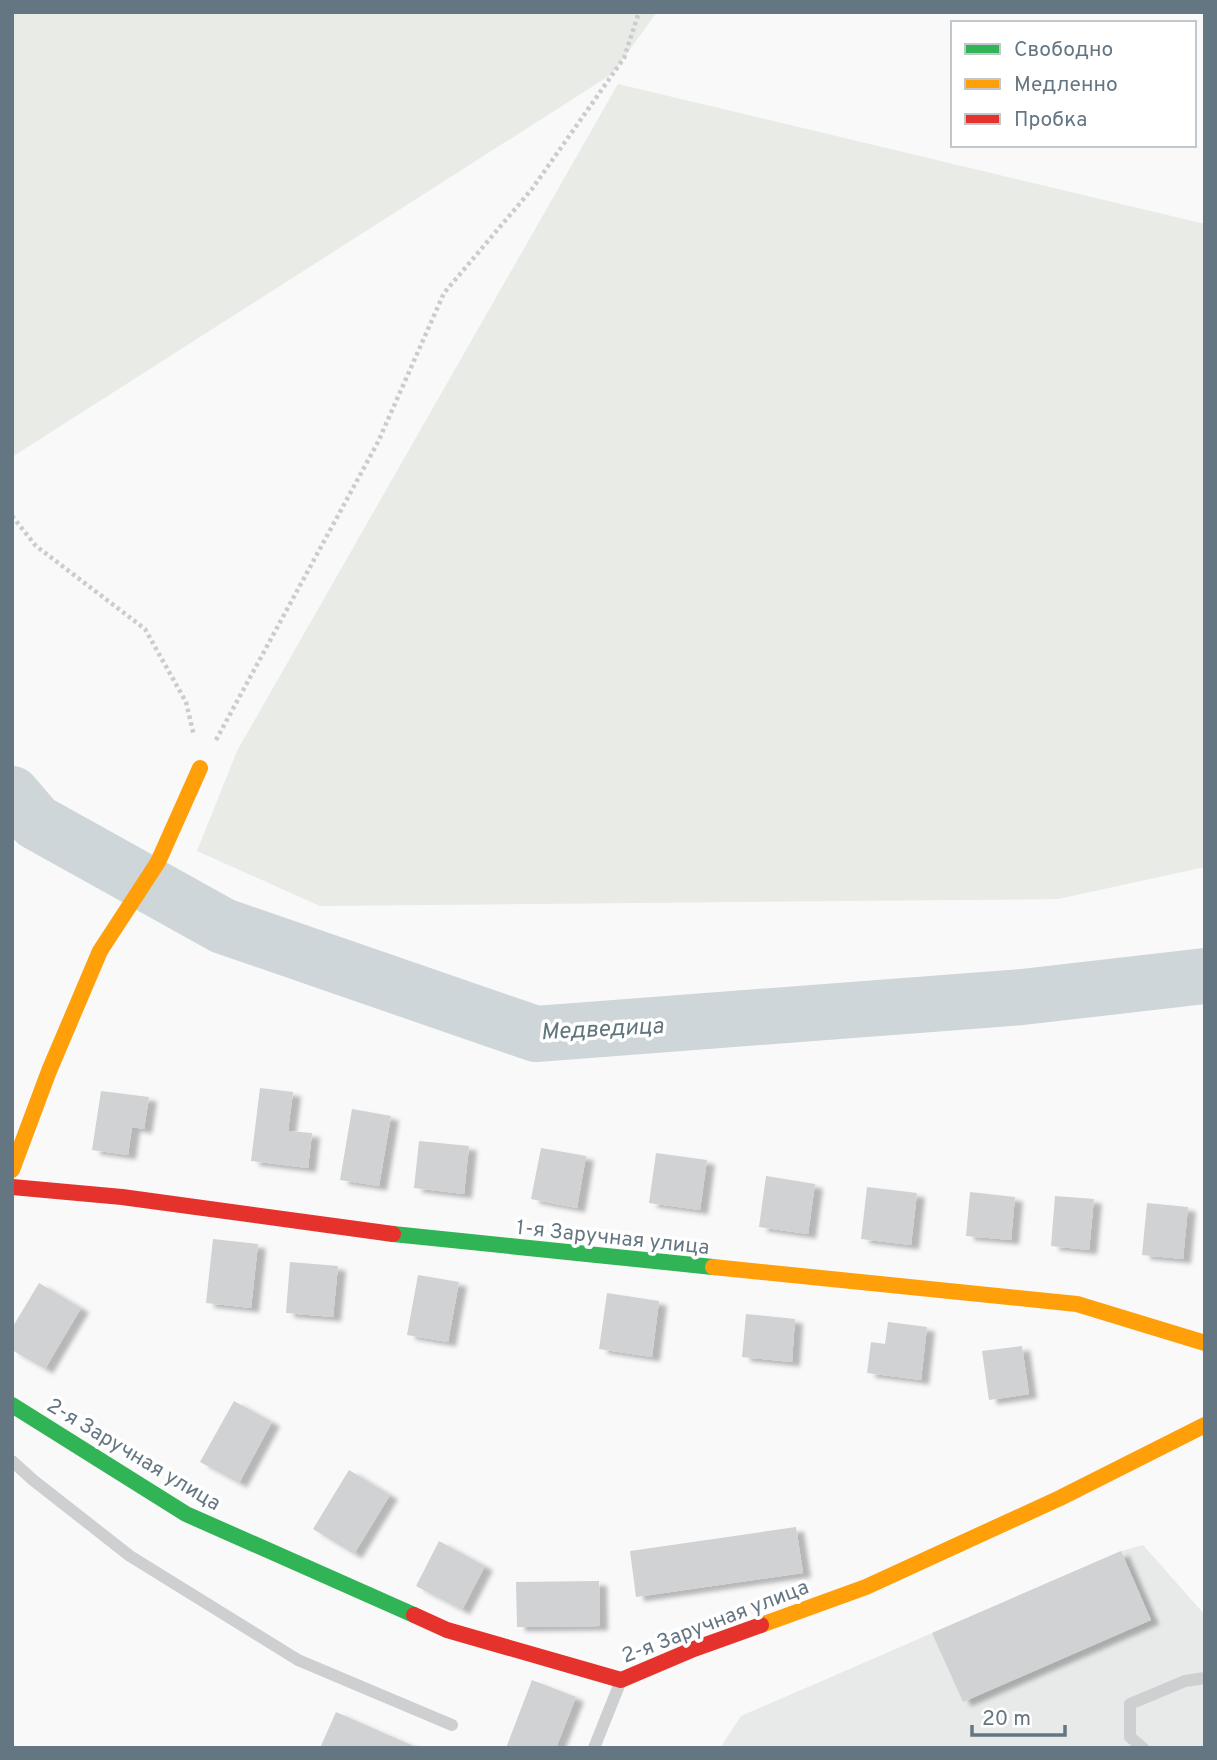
<svg xmlns="http://www.w3.org/2000/svg" width="1217" height="1760" viewBox="0 0 1217 1760" font-family="Overpass,sans-serif">
<style>
.built{fill:#e8e9e9}
.green{fill:#e8ebe6}
.lines{fill:none;stroke-linecap:round;stroke-linejoin:round}
.river{stroke:#ced6d9;stroke-width:56}
.building{fill:#d0d2d3;filter:url(#shadow)}
.path{stroke:#cbcccd;stroke-width:4.5;stroke-dasharray:3.5 3.5;stroke-linecap:butt}
.lane{stroke:#cecfd0;stroke-width:12}
.fast{stroke:#30b455;stroke-width:16}
.slow{stroke:#ff9f0a;stroke-width:16}
.jam{stroke:#e5322d;stroke-width:16}
.labels{text-anchor:middle;stroke-width:7;stroke-linejoin:round;paint-order:stroke}
.street-label{font-size:21px;fill:#657683;stroke:#fff}
.water-label{font-size:23px;font-style:italic;fill:#60757c;stroke:#fff}
</style>
<defs>
<filter id="shadow"><feDropShadow dx="8" dy="4.5" stdDeviation="2" flood-color="#0004"/></filter>
</defs>
<rect width="100%" height="100%" fill="#f9f9f9"/>
<!-- built -->
<path class="built" d="M1143 1545 1205 1615V1748H720L741 1716 1121 1551Z"/>
<!-- green -->
<path class="green" d="M12 12H657L612 74 12 457Z
M618 84 1205 224V867L1058 899 320 906 197 851 237 751Z"/>
<g class="lines">
<!-- river -->
<path class="river" d="M12 794 36 822 223 926 536 1034 1022 997 1205 976"/>
</g>
<!-- building -->
<path class="building" d="M260 1088 293 1092 288 1131 312 1133 308 1168 251 1161Z
M101 1091 149 1097 144 1129 132 1127 128 1155 92 1150Z
M352 1109 391 1116 379 1186 340 1180Z
M419 1141 469 1146 464 1194 414 1188Z
M541 1148 586 1156 577 1208 531 1199Z
M656 1153 707 1160 700 1210 649 1203Z
M766 1176 815 1184 808 1234 759 1227Z
M867 1187 917 1193 911 1245 861 1239Z
M970 1192 1015 1197 1011 1240 966 1236Z
M1055 1196 1094 1199 1089 1250 1051 1246Z
M1147 1203 1188 1207 1183 1259 1142 1255Z
M213 1239 258 1244 251 1308 206 1303Z
M290 1262 338 1266 333 1317 286 1313Z
M418 1275 459 1282 448 1342 407 1335Z
M39 1283 81 1308 45 1369 12 1350V1328Z
M607 1293 659 1301 652 1357 599 1349Z
M746 1314 795 1319 792 1362 742 1357Z
M888 1322 927 1327 921 1380 867 1373 871 1342 885 1344Z
M1022 1346 1029 1394 989 1400 982 1351Z
M234 1401 272 1422 239 1483 200 1462Z
M349 1470 390 1495 354 1554 313 1529Z
M796 1527 803 1573 636 1597 630 1551Z
M439 1541 485 1566 462 1610 416 1586Z
M1121 1551 1151 1620 963 1702 932 1633Z
M599 1581 600 1626 517 1627 516 1582Z
M532 1680 576 1697 556 1748H506Z
M336 1712 418 1748H320Z"/>
<g class="lines">
<!-- path -->
<path class="path" d="M12 516 36 546 145 629 186 702 194 736
M216 740 378 442 444 293 532 189 624 58 639 12"/>
<!-- lane -->
<path class="lane" d="M12 1461 33 1480 130 1556 298 1660 452 1725
M594 1748 620 1683
M1143 1748 1130 1737V1704L1185 1681 1205 1678"/>
<!-- fast -->
<path class="fast" d="M393 1234 713 1267
M12 1405 186 1514 414 1615"/>
<!-- slow -->
<path class="slow" d="M12 1170 49 1071 100 951 158 862 200 768
M713 1267 1077 1304 1205 1343
M761 1625 866 1587 1060 1498 1205 1425"/>
<!-- jam -->
<path class="jam" d="M12 1187 122 1197 393 1234
M414 1615 447 1630 621 1680 694 1649 761 1625"/>
</g>
<g class="labels">
<!-- street labels -->
<g class="street-label">
<text transform="translate(613 1237) rotate(6)" y="7">1-я Заручная улица</text>
<text transform="translate(134 1454) rotate(31)" y="7">2-я Заручная улица</text>
<text transform="translate(715 1621) rotate(-21)" y="7">2-я Заручная улица</text>
</g>
<!-- water labels -->
<g class="water-label">
<text transform="translate(602 1028) rotate(-3)" y="8">Медведица</text>
</g>
</g>
<!-- border -->
<rect width="1217" height="1760" fill="none" stroke="#657683" stroke-width="28"/>
<!-- legend -->
<rect x="951" y="21" width="245" height="126" fill="#ffffff" stroke="#c1c8cd" stroke-width="2"/>
<rect x="965" y="44" width="35" height="10" fill="#30b455" stroke="#c1c8cd" stroke-width="2"/>
<text x="1014" y="56" font-size="21" fill="#657683">Свободно</text>
<rect x="965" y="79" width="35" height="10" fill="#ff9f0a" stroke="#c1c8cd" stroke-width="2"/>
<text x="1014" y="91" font-size="21" fill="#657683">Медленно</text>
<rect x="965" y="114" width="35" height="10" fill="#e5322d" stroke="#c1c8cd" stroke-width="2"/>
<text x="1014" y="126" font-size="21" fill="#657683">Пробка</text>
<!-- scale -->
<path d="M972 1725v10h93v-10" fill="none" stroke="#657683" stroke-width="3.5"/>
<text x="982" y="1725" font-size="21" fill="#657683" stroke="#ffffff" stroke-width="5" paint-order="stroke">20 m</text>
</svg>
